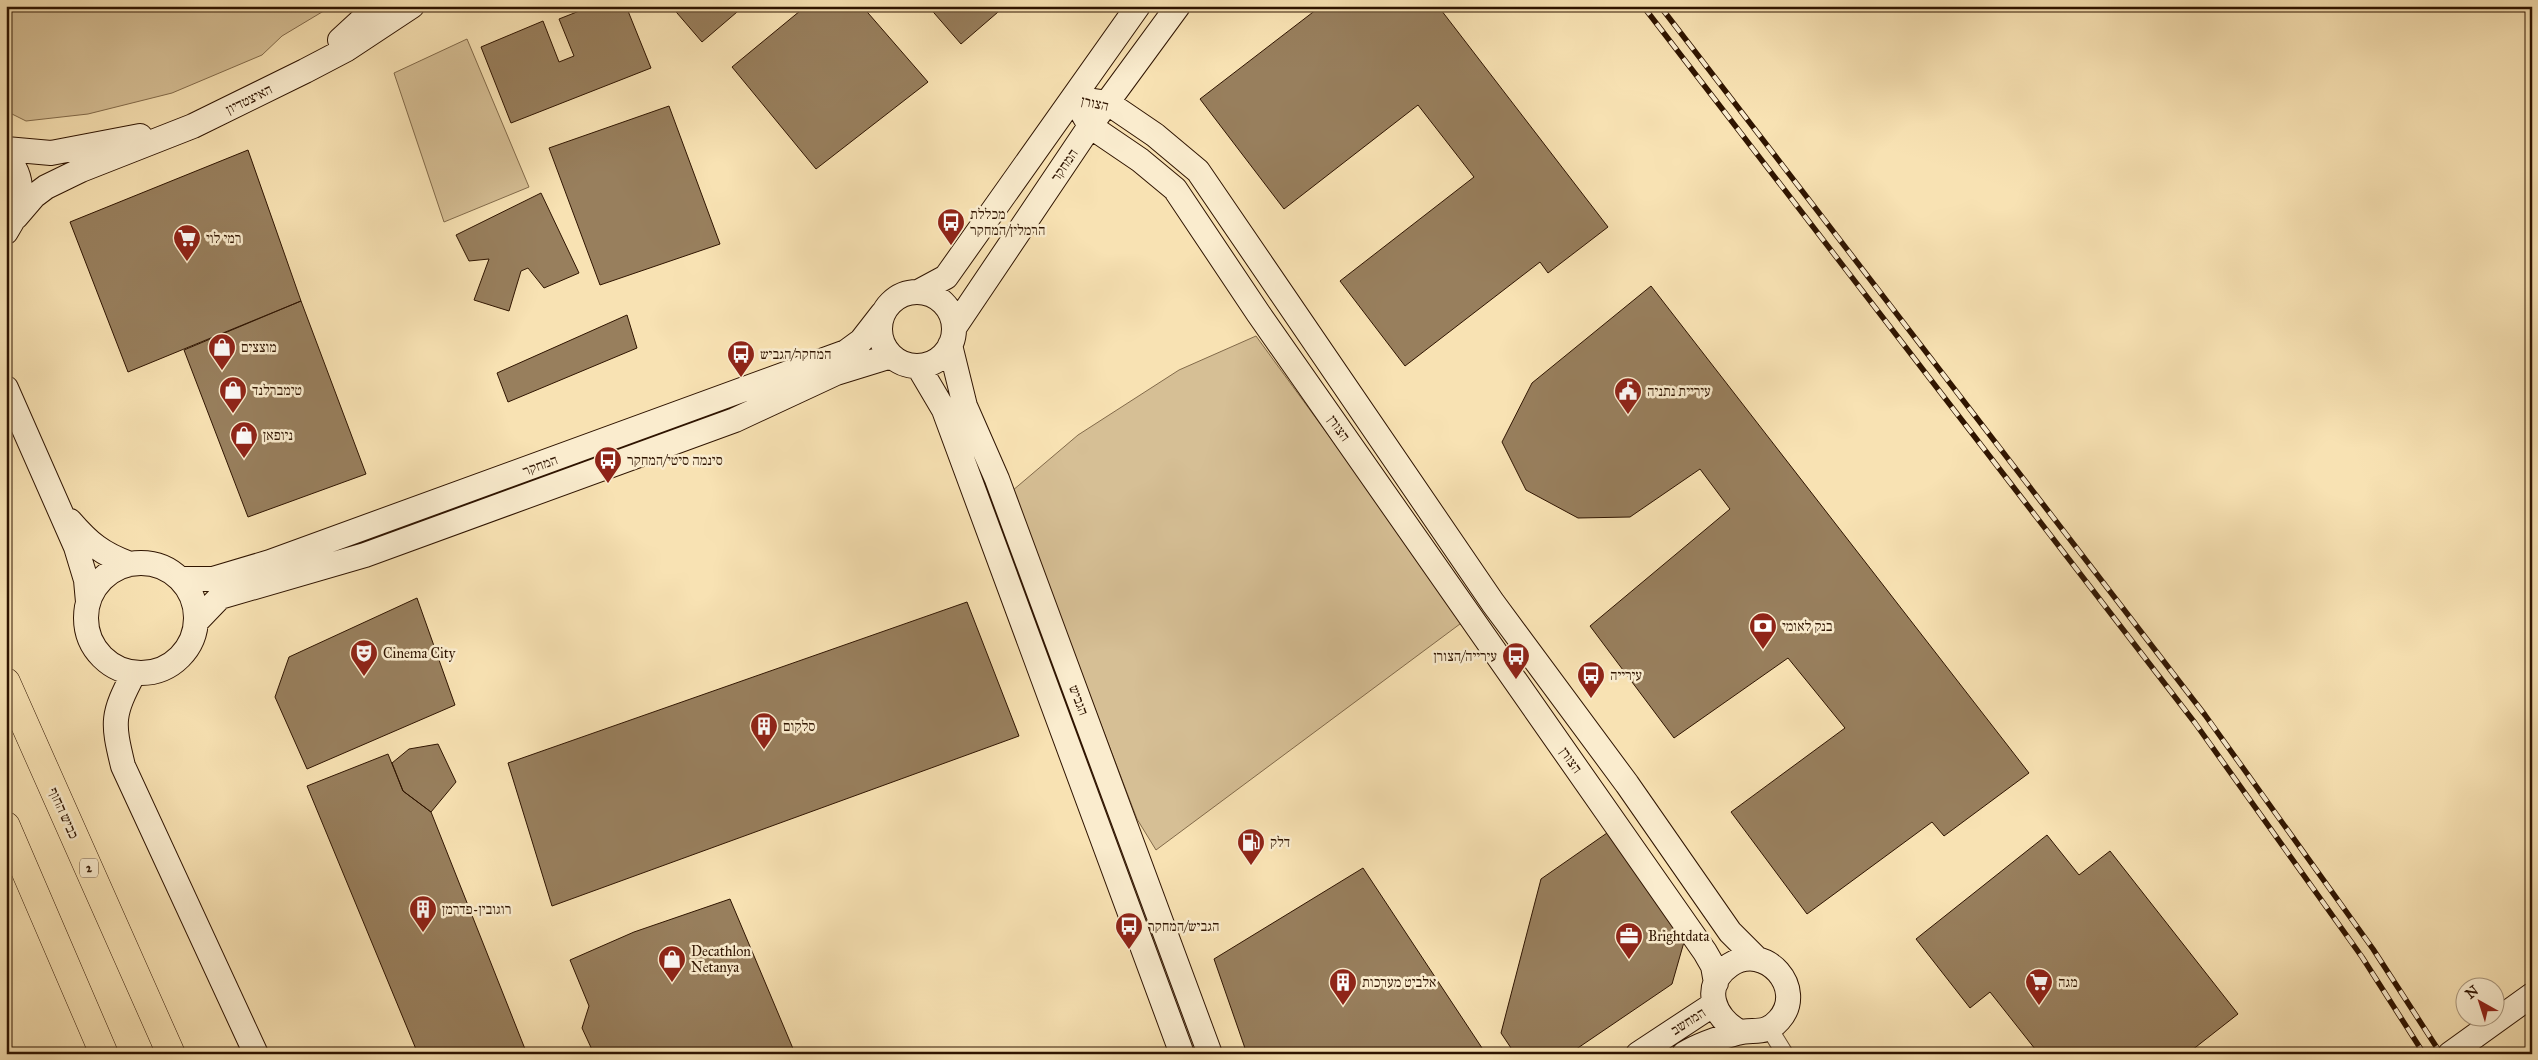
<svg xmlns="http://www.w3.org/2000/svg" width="2538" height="1060" viewBox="0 0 2538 1060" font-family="'IM FELL Great Primer','Frank Ruhl Libre',serif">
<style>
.green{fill:#d6bf95;stroke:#826a4a}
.building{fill:#987f5d;stroke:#2f1400}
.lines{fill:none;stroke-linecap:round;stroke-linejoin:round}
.street-casing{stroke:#61482d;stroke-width:18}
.secondary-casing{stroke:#2f1400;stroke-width:26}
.highway-casing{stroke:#2f1400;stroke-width:29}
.street{stroke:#faecce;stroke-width:16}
.secondary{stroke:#faecce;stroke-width:24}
.highway{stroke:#f8e2b3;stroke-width:28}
.rail-casing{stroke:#2f1400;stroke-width:5.5}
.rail{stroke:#faecce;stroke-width:4;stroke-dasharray:11;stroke-linecap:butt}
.labels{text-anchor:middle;stroke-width:5;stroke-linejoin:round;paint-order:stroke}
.shield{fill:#faecce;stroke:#6c553e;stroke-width:1}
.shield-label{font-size:12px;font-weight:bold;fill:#2f1400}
.street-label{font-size:14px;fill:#2f1400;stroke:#faecce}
.poi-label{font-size:14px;fill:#2f1400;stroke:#faecce;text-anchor:start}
</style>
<rect width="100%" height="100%" fill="#f8e2b3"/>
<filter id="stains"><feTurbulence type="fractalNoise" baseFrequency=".004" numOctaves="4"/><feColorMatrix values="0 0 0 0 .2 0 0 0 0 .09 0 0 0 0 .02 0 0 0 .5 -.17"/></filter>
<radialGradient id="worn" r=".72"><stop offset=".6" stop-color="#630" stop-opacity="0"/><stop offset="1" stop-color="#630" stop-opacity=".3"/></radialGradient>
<!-- green -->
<path class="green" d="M6 6H332L282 36 262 55 172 93 88 114 26 121 6 111Z
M467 39 529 187 444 222 394 73Z
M1256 336 1464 621 1156 850 1137 819 1012 491 1078 435 1179 370Z"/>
<!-- building -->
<path class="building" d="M592 6H626L651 68 511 123 481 47 543 21 559 62 574 56 559 19Z
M671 6H744L702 42Z
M806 6H862L928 82 816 169 732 67Z
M928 6H1005L961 44Z
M1321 6H1438L1608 227 1548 273 1540 262 1405 366 1340 281 1474 177 1418 105 1284 209 1200 99Z
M669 106 720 244 600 285 549 148Z
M248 150 301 301 128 372 70 222Z
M541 193 579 273 544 288 528 268 521 271 509 311 474 300 489 259 469 261 456 235Z
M1651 286 2029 773 1944 836 1932 822 1807 914 1731 812 1845 728 1788 658 1674 738 1590 626 1730 509 1700 469 1630 517 1578 518 1526 490 1502 442 1532 383Z
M301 301 366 474 248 517 184 350Z
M627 315 637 348 508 402 497 373Z
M417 598 455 705 307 769 275 697 289 657Z
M967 602 1019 736 552 906 508 763Z
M438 744 456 782 431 812 403 791 392 763 409 749Z
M388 754 403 791 431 812 527 1054H418L307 786Z
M1607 833 1684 942 1672 984 1569 1054H1515L1501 1033 1541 879Z
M2047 835 2079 875 2110 851 2238 1014 2187 1054H2039L1990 992 1970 1008 1916 939Z
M1363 868 1486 1054H1247L1214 959Z
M730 899 794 1051 785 1054H594L582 1028 589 1006 570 960 634 932Z"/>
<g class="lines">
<!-- street casing -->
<g class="street-casing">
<path id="street" d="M1769 1028 1785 1054"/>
</g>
<!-- secondary casing -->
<g class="secondary-casing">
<path id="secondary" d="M340 40 377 6
M1074 98 1108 103 1155 135 1198 171 1493 603 1627 784 1730 932 1757 959
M1074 98 1090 126 1140 160 1175 189 1258 313 1705 952 1713 966 1716 983
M6 149 51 153 140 136
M6 157C28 179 21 209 6 232
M16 217 34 196 46 187 81 170 193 126 305 71 347 49 412 6
M920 291 946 277 1138 6
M880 329a37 37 0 1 1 74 0a37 37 0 1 1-74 0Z
M954 328 1090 126 1178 6
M950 345 965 406 997 479 1210 1054
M918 366 944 410 1182 1054
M6 388 76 547 86 580 88 602
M70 521C89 543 102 554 130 564
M86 618a55 55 0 1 1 110 0a55 55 0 1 1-110 0Z
M180 579H213L270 562 846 352 861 341 882 314
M196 622 220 597 365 555 735 420 836 373 891 356
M134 673C112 715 112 721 123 766L256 1054
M1638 1054 1714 1004
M1684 1054C1700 1044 1719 1038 1737 1033 1753 1028 1765 1036 1779 1020 1807 989 1765 941 1730 965 1701 985 1713 1018 1740 1032
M2450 1054 2532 995"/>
</g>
<!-- highway casing -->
<g class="highway-casing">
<path id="highway" d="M6 682 171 1054
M6 826 104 1054"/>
</g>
<!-- street -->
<use href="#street" class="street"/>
<!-- secondary -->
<use href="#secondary" class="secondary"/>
<!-- highway -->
<use href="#highway" class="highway"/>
<!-- rail casing -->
<g class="rail-casing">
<path id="rail" d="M1643 6 2195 723 2362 957 2424 1054
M1660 6 2205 715 2373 949 2441 1054"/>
</g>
<!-- rail -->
<use href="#rail" class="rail"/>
</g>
<!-- icons -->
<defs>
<g id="bus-pin" transform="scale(1.4375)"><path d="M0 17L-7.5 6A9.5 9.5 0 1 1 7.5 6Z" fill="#8f2418" stroke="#faecce"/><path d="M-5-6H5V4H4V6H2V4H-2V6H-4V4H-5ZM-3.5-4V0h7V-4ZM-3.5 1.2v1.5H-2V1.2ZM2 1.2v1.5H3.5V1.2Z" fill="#fff"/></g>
<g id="supermarket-pin" transform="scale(1.4375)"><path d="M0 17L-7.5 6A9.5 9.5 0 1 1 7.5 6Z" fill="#8f2418" stroke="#faecce"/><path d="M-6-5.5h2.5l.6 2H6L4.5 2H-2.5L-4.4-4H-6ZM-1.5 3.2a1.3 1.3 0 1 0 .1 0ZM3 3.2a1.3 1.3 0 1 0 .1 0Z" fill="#fff"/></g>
<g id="shop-pin" transform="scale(1.4375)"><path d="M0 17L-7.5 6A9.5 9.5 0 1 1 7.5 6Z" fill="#8f2418" stroke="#faecce"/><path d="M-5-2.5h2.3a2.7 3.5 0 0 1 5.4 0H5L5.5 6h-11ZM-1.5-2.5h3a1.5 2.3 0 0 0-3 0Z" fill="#fff"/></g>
<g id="civic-pin" transform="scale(1.4375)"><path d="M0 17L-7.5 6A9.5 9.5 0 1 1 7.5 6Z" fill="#8f2418" stroke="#faecce"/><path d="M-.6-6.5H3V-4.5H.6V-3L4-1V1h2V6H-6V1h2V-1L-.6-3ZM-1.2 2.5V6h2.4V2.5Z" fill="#fff"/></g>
<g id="bank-pin" transform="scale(1.4375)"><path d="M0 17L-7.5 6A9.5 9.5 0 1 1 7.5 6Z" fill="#8f2418" stroke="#faecce"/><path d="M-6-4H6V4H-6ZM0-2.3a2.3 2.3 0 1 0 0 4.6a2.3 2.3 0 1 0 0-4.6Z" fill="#fff"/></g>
<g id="theatre-pin" transform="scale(1.4375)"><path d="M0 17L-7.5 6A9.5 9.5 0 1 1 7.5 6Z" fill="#8f2418" stroke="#faecce"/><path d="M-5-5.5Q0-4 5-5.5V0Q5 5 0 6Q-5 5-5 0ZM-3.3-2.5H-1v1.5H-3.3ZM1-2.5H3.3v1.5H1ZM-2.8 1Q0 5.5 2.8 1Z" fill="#fff"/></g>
<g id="building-pin" transform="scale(1.4375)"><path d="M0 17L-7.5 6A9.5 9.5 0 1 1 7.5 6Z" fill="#8f2418" stroke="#faecce"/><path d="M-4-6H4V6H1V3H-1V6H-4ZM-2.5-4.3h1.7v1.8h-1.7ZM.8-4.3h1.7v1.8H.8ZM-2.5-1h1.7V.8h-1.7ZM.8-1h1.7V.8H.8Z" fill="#fff"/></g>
<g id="fuel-pin" transform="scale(1.4375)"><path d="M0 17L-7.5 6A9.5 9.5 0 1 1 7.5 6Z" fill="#8f2418" stroke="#faecce"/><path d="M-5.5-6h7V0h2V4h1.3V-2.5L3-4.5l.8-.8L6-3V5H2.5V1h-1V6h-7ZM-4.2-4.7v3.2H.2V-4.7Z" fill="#fff"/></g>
<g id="office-pin" transform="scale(1.4375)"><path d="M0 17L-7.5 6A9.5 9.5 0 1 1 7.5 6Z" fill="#8f2418" stroke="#faecce"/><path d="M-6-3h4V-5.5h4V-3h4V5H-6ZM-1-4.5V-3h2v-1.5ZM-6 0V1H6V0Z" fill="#fff"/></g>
</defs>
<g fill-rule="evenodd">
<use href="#bus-pin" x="951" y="222"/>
<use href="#supermarket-pin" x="187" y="238"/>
<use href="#shop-pin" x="222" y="347"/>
<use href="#bus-pin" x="741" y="354"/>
<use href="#shop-pin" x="233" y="390"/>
<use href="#civic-pin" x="1628" y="391"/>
<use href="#shop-pin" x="244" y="435"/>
<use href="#bus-pin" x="608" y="460"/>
<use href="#bank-pin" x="1763" y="626"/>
<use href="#theatre-pin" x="364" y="653"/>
<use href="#bus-pin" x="1516" y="656"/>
<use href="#bus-pin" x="1591" y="675"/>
<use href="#building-pin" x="764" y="726"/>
<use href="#fuel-pin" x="1251" y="842"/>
<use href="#building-pin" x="423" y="909"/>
<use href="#bus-pin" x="1129" y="926"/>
<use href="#office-pin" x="1629" y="936"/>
<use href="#shop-pin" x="672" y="959"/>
<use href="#building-pin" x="1343" y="982"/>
<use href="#supermarket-pin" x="2039" y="982"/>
</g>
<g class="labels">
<!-- shield labels -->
<rect class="shield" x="80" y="858.5" width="18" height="19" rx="4"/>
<g class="shield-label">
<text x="89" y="872">2</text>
</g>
<!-- street labels -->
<g class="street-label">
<text transform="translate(249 99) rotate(-26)" y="5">האיצטדיון</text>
<text transform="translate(1095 103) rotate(13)" y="5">הצורן</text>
<text transform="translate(1064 165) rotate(-56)" y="5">המחקר</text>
<text transform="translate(1339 428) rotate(55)" y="5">הצורן</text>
<text transform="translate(540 465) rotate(-20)" y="5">המחקר</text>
<text transform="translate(1079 700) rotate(69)" y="5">הגביש</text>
<text transform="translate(1571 760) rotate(55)" y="5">הצורן</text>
<text transform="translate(64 813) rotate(66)" y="5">כביש החוף</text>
<text transform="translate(1688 1021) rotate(-33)" y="5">המחשב</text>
</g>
<!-- poi labels -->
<g class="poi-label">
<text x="970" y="219">מכללת<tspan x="970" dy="16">הרמלין/המחקר</tspan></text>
<text x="206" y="243">רמי לוי</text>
<text x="241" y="352">מוצצים</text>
<text x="760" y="359">המחקר/הגביש</text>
<text x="252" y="395">טימברלנד</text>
<text x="1647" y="396">עיריית נתניה</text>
<text x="263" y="440">ניופאן</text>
<text x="627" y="465">סינמה סיטי/המחקר</text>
<text x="1782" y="631">בנק לאומי</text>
<text x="383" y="658">Cinema City</text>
<text x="1497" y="661" text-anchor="end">עירייה/הצורן</text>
<text x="1610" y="680">עירייה</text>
<text x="783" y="731">סלקום</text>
<text x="1270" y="847">דלק</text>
<text x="442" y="914">רוגובין-פדרמן</text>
<text x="1148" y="931">הגביש/המחקר</text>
<text x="1648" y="941">Brightdata</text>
<text x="691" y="956">Decathlon<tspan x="691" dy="16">Netanya</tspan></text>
<text x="1362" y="987">אלביט מערכות</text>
<text x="2058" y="987">מגה</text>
</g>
</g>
<!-- margin -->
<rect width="2538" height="1060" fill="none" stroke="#f8e2b3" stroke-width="25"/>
<rect x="8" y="8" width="2523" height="1045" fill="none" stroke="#2f1400" stroke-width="2.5"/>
<rect x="12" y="12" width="2513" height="1035" fill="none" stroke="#2f1400"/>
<!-- north arrow -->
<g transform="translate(2480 1002) rotate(321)"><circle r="24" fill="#faecce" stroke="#a9967c"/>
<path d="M0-4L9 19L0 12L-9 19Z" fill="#8f2418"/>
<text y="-8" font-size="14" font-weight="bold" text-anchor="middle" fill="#2f1400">N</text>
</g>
<rect width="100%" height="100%" filter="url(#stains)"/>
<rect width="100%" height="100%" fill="url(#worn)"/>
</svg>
